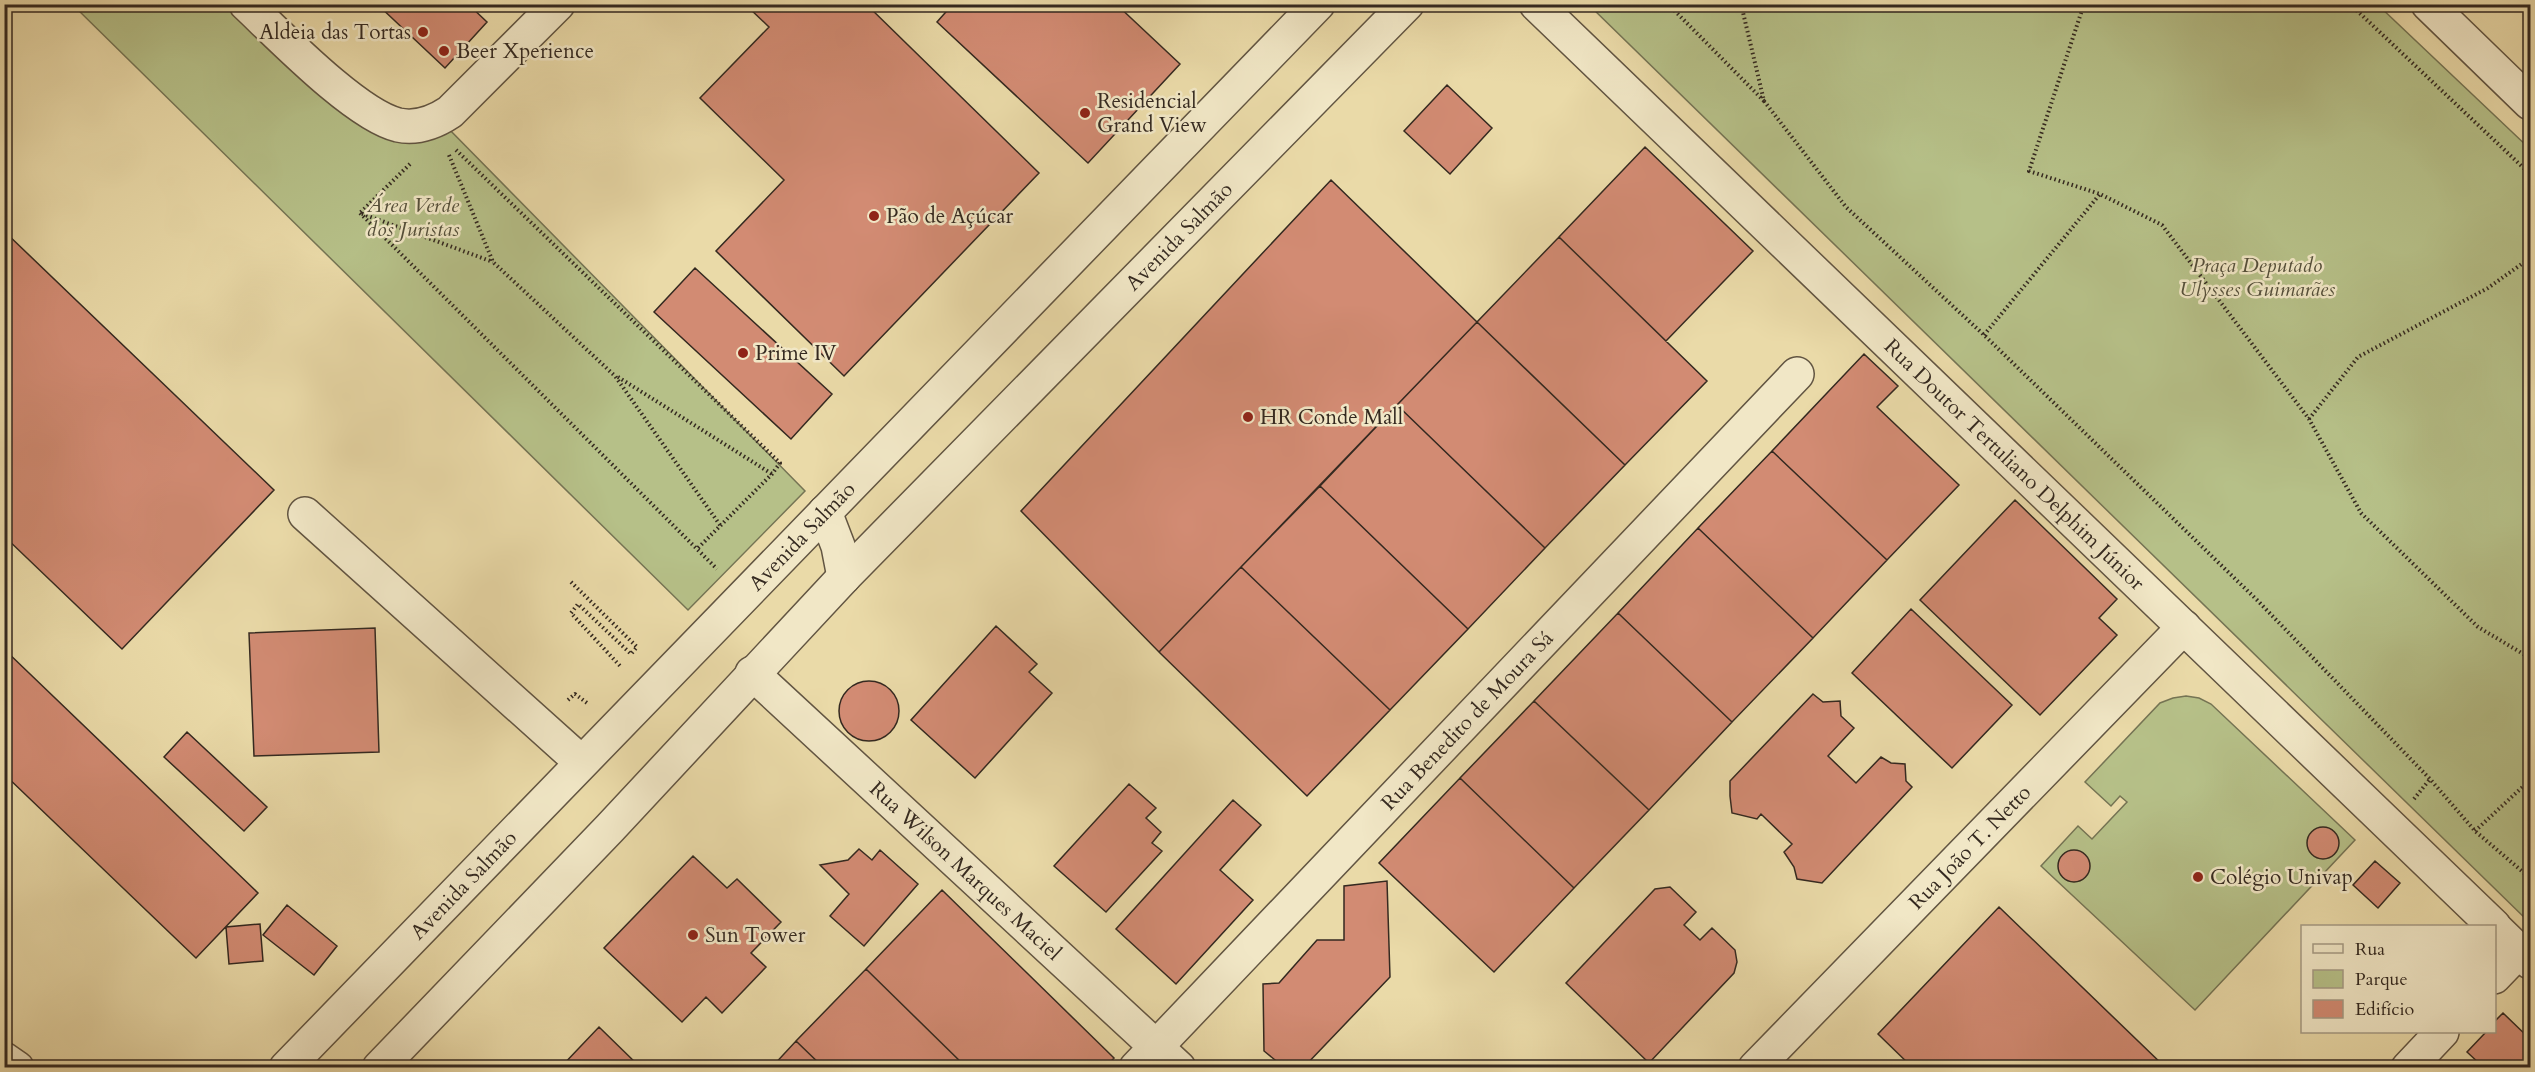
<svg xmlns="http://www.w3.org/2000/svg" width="2535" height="1072" viewBox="0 0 2535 1072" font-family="Cardo,serif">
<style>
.green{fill:#b6c088;stroke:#757454;stroke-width:1.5}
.building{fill:#d28b73;stroke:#342920;stroke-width:1.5}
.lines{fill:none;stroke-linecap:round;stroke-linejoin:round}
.minor-casing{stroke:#625542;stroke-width:36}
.path{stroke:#342920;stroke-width:4;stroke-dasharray:1.5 3;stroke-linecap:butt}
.minor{stroke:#f1e7c6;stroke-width:33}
.poi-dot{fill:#8f2418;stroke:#f1e7c6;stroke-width:2}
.labels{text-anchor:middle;stroke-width:5;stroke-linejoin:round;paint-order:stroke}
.poi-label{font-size:21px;fill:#342920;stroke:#f1e7c6;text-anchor:start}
.park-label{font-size:21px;font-style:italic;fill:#544f3a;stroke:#f1e7c6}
.street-label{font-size:21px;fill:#342920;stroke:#f1e7c6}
</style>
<rect width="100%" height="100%" fill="#eadaa8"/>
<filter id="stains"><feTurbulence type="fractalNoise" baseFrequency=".00333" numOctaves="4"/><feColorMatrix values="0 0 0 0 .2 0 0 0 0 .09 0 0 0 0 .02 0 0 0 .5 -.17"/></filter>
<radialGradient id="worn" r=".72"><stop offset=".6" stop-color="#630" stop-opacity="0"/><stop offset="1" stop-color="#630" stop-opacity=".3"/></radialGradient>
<!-- green -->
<path class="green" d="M73 5H250L362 116 442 122 805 491 688 610Z
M1589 5H2378L2530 149V923Z
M2186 696 2199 698 2211 704 2355 840 2195 1010 2041 866 2078 826 2092 839 2127 802 2120 796 2111 806 2085 782 2160 703 2173 698Z"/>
<!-- building -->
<path class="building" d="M377 4H468L487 22 445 68Z
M751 4H866L1039 173 844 376 716 251 784 180 700 98 769 27 748 7Z
M953 4H1116L1180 64 1088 163 937 22Z
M1447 85 1492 128 1450 174 1404 131Z
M1645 147 1753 251 1666 341 1559 237Z
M1331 180 1477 322 1159 652 1021 511Z
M4 231 274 490 122 649 4 536Z
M1559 237 1707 381 1625 465 1477 322Z
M695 268 832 394 791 439 654 312Z
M1477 322 1625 465 1545 548 1397 405Z
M1864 354 1898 386 1877 407 1959 485 1887 560 1772 451Z
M1397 405 1545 548 1468 629 1320 486Z
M1772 451 1887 560 1813 638 1698 528Z
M1320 486 1468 629 1390 710 1241 567Z
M2015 500 2117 599 2099 618 2117 635 2040 715 1920 600Z
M1698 528 1813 638 1732 722 1618 613Z
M1241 567 1390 710 1307 796 1159 652Z
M1911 609 2012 705 1952 768 1852 673Z
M1618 613 1732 722 1649 810 1534 701Z
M996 626 1037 664 1029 672 1052 693 975 778 911 720Z
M375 628 379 752 254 756 249 633Z
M4 649 258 893 196 958 4 774Z
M839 711a30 30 0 1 1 60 0a30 30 0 1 1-60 0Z
M1813 694 1823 702 1840 701 1841 716 1854 728 1828 756 1856 783 1881 757 1891 763 1905 764 1906 781 1912 787 1822 883 1797 879 1794 867 1784 852 1792 844 1761 814 1757 819 1732 813 1730 796V781Z
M1534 701 1649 810 1574 888 1460 778Z
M187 732 267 807 244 831 164 757Z
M1460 778 1574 888 1494 972 1379 863Z
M1129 784 1156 808 1146 818 1161 832 1152 843 1162 851 1106 912 1054 866Z
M1233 800 1261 825 1220 870 1253 900 1176 984 1116 929Z
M2307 843a16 16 0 1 1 32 0a16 16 0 1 1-32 0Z
M859 849 872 860 880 850 918 884 864 946 830 916 849 894 820 865 848 860Z
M2058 866a16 16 0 1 1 32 0a16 16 0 1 1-32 0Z
M693 856 727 888 737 879 781 922 751 953 766 967 722 1013 706 997 682 1022 604 948Z
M2375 861 2400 883 2378 908 2353 885Z
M1387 881 1390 977 1303 1068H1285L1264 1051 1263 984 1279 983 1317 940H1344V886Z
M1670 887 1696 912 1684 925 1700 940 1712 928 1735 950 1737 962 1734 973 1649 1063 1566 983 1655 889Z
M942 890 1114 1058 1105 1068H967L866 969Z
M287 905 337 946 314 975 263 935Z
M1999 907 2166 1068H1913L1878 1034Z
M260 924 263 961 229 964 226 927Z
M866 969 967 1068H824L796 1041Z
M2503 1013 2530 1039V1068H2477L2480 1064 2467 1052 2486 1032H2494V1022Z
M599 1027 641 1068H560Z
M796 1041 824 1068H771Z"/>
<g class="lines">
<!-- minor casing -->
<g class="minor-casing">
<g id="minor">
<path d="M246 4C280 36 356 115 398 125 417 129 435 122 450 112L558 4"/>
<path id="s1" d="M1536 4 2494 926"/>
<path d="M2428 4 2530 103"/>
<path d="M825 512 838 546 844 577"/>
<path d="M305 514 581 762"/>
<path id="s2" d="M752 673 1179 1068"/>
<path d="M2494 927 2530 962"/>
<path d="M2494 977 2519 951"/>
<path d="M4 1059 17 1068"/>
<path id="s3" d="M286 1068 1318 4"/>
<path id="s4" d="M379 1068 610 828 844 577 1407 4"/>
<path id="s5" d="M1136 1068 1797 374"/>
<path id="s6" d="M1755 1068 2184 627"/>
<path d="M2408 1068 2442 1032"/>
</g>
</g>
<!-- path -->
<path class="path" d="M1484 4 1488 8 1491 4
M1668 4 1764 101 1741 4
M2084 4 2029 171 2100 194 2162 225 2309 419 2361 513 2478 627 2530 658
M2350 4 2530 174
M1764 101 1846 207 1984 335 2257 600 2430 779 2475 831 2530 878
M456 150 780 463 772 474 697 549
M449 155 493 262 615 376 720 525
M410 164 360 213 493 262
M360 213 717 569
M1984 335 2100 194
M618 377 772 474
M2309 419 2358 357 2488 288 2530 258
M571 582 637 647 631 654 578 604 571 613 621 667
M568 700 575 694 587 703
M2414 799 2430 779
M2475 831 2530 780"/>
<!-- minor -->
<use href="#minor" class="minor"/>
</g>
<!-- markers -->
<g class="poi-dot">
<circle cx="423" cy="32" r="6"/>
<circle cx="444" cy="51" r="6"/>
<circle cx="1085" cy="113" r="6"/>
<circle cx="874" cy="216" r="6"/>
<circle cx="743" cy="353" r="6"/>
<circle cx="1248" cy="417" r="6"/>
<circle cx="2198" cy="877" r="6"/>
<circle cx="693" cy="935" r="6"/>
</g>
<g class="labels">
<!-- poi labels -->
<g class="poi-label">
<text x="411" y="39" text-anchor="end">Aldeia das Tortas</text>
<text x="456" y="58">Beer Xperience</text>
<text x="1097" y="108">Residencial<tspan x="1097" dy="24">Grand View</tspan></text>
<text x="886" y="223">Pão de Açúcar</text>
<text x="755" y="360">Prime IV</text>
<text x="1260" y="424">HR Conde Mall</text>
<text x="2210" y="884">Colégio Univap</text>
<text x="705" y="942">Sun Tower</text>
</g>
<!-- park labels -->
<g class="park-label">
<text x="413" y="212">Área Verde<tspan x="413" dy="24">dos Juristas</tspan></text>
<text x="2257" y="272">Praça Deputado<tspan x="2257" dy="24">Ulysses Guimarães</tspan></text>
</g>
<!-- street labels -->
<g class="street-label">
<text dy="7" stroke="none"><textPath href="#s4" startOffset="1154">Avenida Salmão</textPath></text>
<text dy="7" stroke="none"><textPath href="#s1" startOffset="664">Rua Doutor Tertuliano Delphim Júnior</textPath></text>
<text dy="7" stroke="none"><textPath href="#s3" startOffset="741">Avenida Salmão</textPath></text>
<text dy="7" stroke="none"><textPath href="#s5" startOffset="480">Rua Benedito de Moura Sá</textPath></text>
<text dy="7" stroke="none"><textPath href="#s6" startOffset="308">Rua João T. Netto</textPath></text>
<text dy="7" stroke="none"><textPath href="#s2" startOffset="291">Rua Wilson Marques Maciel</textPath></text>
<text dy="7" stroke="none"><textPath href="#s3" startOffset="255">Avenida Salmão</textPath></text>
</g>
</g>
<!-- margin -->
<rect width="2535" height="1072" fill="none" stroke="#eadaa8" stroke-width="24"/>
<rect x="6" y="6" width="2523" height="1060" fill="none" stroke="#342920" stroke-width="3"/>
<rect x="12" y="12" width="2511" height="1048" fill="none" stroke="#342920" stroke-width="1.5"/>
<!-- legend -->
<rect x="2301" y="925" width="195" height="108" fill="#f1e7c6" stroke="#a59b84" stroke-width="1.5"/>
<rect x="2313" y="944" width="30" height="9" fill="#f1e7c6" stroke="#a59b84" stroke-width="1.5"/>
<text x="2355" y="955" font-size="18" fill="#342920">Rua</text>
<rect x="2313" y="970" width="30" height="18" fill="#b6c088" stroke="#a59b84" stroke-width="1.5"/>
<text x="2355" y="985" font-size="18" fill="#342920">Parque</text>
<rect x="2313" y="1000" width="30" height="18" fill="#d28b73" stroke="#a59b84" stroke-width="1.5"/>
<text x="2355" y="1015" font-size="18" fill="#342920">Edifício</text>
<rect width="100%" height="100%" filter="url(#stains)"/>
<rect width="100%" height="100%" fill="url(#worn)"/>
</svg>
